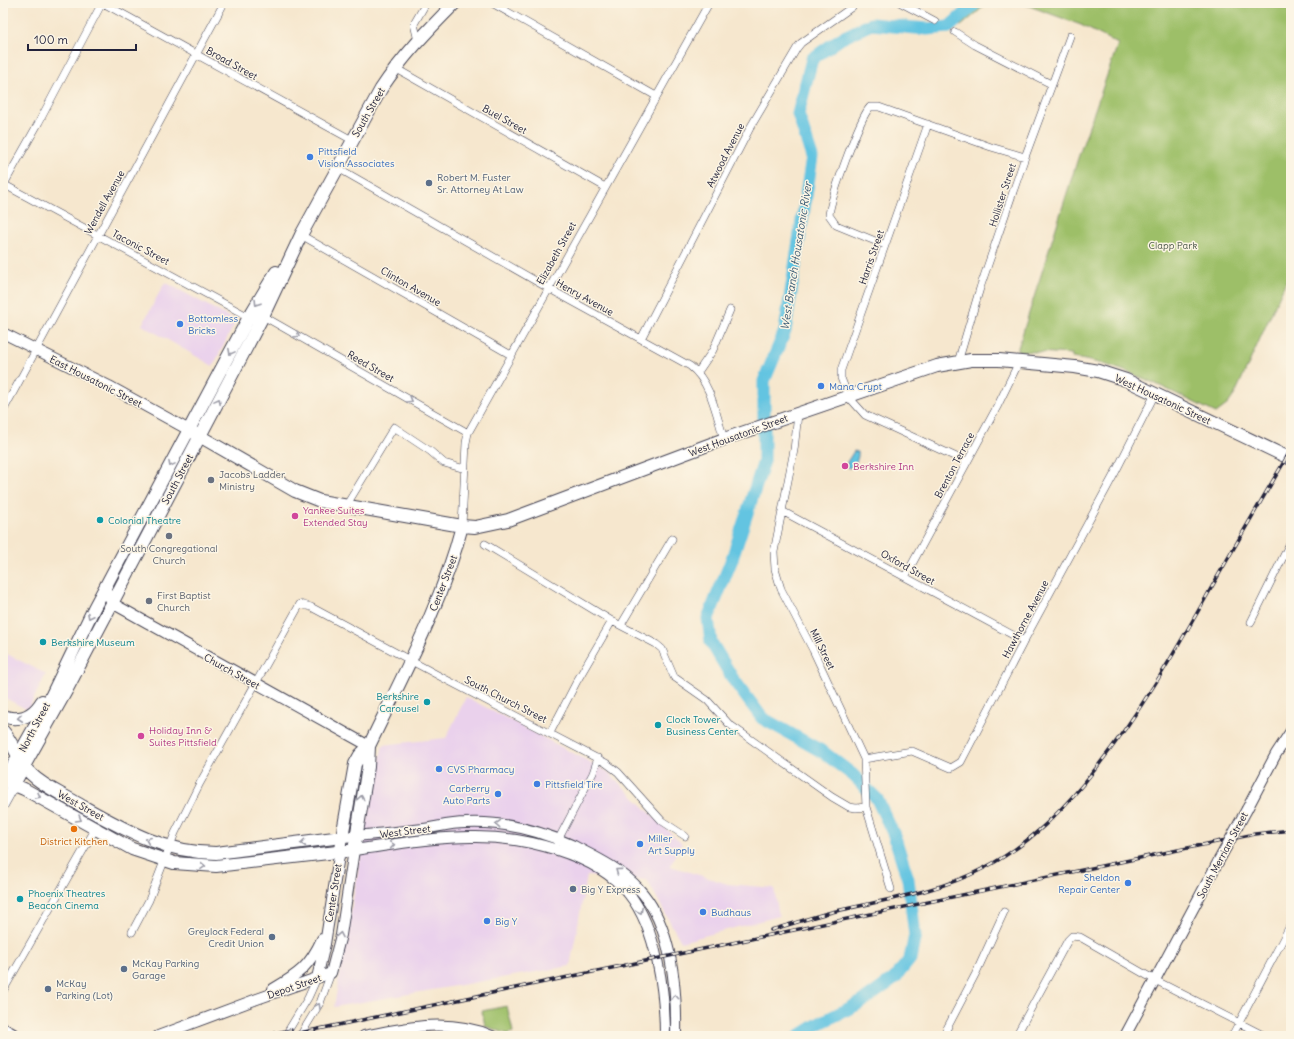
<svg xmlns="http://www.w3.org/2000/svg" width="1294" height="1039" viewBox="0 0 1294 1039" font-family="Delius,sans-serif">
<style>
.built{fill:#ead1ec}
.green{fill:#9dbf68;stroke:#607052}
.water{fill:#63c4e1;stroke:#42738e}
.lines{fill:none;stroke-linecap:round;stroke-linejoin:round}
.river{stroke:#63c4e1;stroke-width:13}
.street-casing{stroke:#424051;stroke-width:8}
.secondary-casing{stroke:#424051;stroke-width:12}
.primary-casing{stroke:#424051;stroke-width:12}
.highway-casing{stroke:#424051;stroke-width:14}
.street{stroke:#fff;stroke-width:7}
.secondary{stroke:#fff;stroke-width:10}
.primary{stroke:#fff;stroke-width:11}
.highway{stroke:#fff;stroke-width:12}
.rail-casing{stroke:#22223b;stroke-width:3.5}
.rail{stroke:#fcf5e5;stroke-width:2;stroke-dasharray:6;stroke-linecap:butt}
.secondary-bridge-casing{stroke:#424051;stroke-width:12;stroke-linecap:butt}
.secondary-bridge{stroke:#fff;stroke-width:10}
.oneway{stroke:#9c9ca7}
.shop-dot{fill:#3f7fe0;stroke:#fcf5e5;stroke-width:1.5}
.service-dot{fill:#5c6f8a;stroke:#fcf5e5;stroke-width:1.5}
.hotel-dot{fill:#d1479c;stroke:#fcf5e5;stroke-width:1.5}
.worship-dot{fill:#6b7280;stroke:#fcf5e5;stroke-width:1.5}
.culture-dot{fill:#0f9aa8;stroke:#fcf5e5;stroke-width:1.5}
.food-dot{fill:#e8710a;stroke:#fcf5e5;stroke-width:1.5}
.labels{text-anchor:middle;stroke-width:3;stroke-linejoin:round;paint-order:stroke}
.street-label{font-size:10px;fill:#22223b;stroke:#fcf5e5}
.shop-label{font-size:10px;fill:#366cbe;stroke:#fcf5e5;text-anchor:start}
.service-label{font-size:10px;fill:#4e5e75;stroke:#fcf5e5;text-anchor:start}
.park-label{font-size:10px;fill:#4d594b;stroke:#fcf5e5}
.hotel-label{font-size:10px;fill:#b23c85;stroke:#fcf5e5;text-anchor:start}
.worship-label{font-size:10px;fill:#5b616d;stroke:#fcf5e5;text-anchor:start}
.culture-label{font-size:10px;fill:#0d838f;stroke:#fcf5e5;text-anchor:start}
.food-label{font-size:10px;fill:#c56008;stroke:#fcf5e5}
.water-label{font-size:11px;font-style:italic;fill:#395b75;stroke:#fcf5e5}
</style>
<rect width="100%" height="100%" fill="#fcf5e5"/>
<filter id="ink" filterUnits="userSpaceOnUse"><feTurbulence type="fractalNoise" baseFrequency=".025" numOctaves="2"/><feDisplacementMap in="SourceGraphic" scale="8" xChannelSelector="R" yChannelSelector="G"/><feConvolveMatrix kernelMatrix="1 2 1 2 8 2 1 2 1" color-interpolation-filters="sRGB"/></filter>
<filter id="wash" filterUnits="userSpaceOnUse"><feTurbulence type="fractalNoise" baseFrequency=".012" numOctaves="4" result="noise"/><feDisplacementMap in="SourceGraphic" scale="16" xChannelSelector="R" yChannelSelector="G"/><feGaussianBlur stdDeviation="0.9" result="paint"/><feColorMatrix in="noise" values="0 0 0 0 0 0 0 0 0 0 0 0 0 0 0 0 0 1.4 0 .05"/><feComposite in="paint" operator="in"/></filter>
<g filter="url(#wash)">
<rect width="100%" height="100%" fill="#f6e7ce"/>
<!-- built -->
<path class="built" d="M165 282 236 321 213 366 142 325Z
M3 652 46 674 28 710 3 697Z
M466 697 607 771 682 844 670 866 728 884 774 888 779 916 681 942 647 880 587 876 570 966 334 1007 367 821 383 745 446 738Z"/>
<!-- green -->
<path class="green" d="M971 3H985L981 9 961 26 949 19 964 12Z
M1021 3H1291V270L1235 394 1228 404 1216 413C1169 391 1124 364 1072 358V354L1017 351 1079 155 1118 44 1081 25Z
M507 1006 513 1032 508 1034 485 1026 482 1011Z"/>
<!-- water -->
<path class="water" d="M854 451 858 452C859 458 855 466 849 468L847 466V462Z"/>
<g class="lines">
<!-- river -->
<path class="river" d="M799 1036 820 1023 862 1002 894 979 910 959 915 935 908 879 894 835 877 799 853 775 823 752 762 718 733 679 711 642 708 618 732 559 764 461V381L785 331 812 157 798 114 812 59 840 39 871 24 927 29 949 27 976 3"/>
</g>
</g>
<g filter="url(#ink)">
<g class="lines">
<!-- street casing -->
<g class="street-casing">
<path id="street" d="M103 3 352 140
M492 3 656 96
M901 3 935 21
M955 32 975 45 1051 84
M418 41 414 24 426 3
M395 68 605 187
M928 124 847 353 841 370V378L848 396 865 415 967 462
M338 168 548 288 690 366C711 382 716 414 724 439
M3 184 249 317
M3 186 39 122 102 3
M301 235 511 355
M885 245 836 225 829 215C831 198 859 119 870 107H879L991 147 1025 157
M263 316 468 433
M641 339 750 128 797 48 801 43 852 7 854 3
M958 362 980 288 1025 157 1070 36
M698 372 713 350 730 310
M3 411 224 3
M798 414 794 450 774 552 775 569 781 589 813 650 864 759 866 807 891 889
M346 506 394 427 430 451 444 463 465 469
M782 511 1024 641
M462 526 466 443 468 433 709 3
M485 544 612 621
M905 577 998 405 1019 362
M1251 622 1291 541
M621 625 672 539
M550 733 577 681 612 621 656 644 662 649 674 677 707 700 729 724 832 797 849 807 856 808 866 807
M864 759 912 751 951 768 961 762 1024 641 1117 469 1155 394
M557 842 593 773 598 758
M132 932 149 900 175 833 200 783 300 604 311 607 445 679 606 763 618 772 662 821 685 836
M3 991 97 826
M285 1036 308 998 317 978
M300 1036 320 1003 331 973
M943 1036 976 973 1004 912
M1016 1036 1068 940 1072 936 1080 937 1155 980 1265 1036
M1232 1036 1291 924"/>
</g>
<!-- secondary casing -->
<g class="secondary-casing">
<path id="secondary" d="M3 333 109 386 189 430
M105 588 112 603 369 746
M1247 809 1276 754 1291 731
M317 978 325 944 342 837C369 835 396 832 423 829 437 827 451 823 465 823 504 821 539 830 574 846 597 858 621 869 639 889 672 925 677 990 676 1036
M273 989C299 974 309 967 322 939
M3 1028 17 1036
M158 1036 257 999 331 973 341 935 354 850C392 845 432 837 471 837 522 836 596 853 629 894 657 929 665 993 665 1036
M364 1036C408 1027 449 1018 492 1036
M1125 1036 1218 862"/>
</g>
<!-- primary casing -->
<g class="primary-casing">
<path id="primary" d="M3 804 14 784"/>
</g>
<!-- highway casing -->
<g class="highway-casing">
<path id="highway" d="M189 430 295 491 320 501 462 526 475 527 508 520 724 439 937 366 971 360H999L1075 367 1098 371 1126 380 1291 459
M3 716C20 722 33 716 42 701
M3 731C14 744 18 762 31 774 43 786 60 793 75 802 120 827 162 853 216 853L342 837 355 764 360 755 369 746C403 675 442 603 462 526
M4 781 46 707 94 608 249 317 276 272
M7 782 24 789 132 849 174 863 216 866 354 850 368 767 369 746
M14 784 66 691 263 316 301 235 381 89C402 57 428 30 455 3"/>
</g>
<!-- street -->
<use href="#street" class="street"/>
<!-- secondary -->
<use href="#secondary" class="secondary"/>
<!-- primary -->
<use href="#primary" class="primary"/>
<!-- highway -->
<use href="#highway" class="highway"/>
<!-- rail casing -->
<g class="rail-casing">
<path id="rail" d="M771 930C792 924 812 917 832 912 883 900 937 893 984 868 1031 844 1065 808 1097 767 1140 712 1171 659 1205 599 1233 549 1262 499 1291 450
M262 1036 291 1030
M285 1036 1255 834 1291 830"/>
</g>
<!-- rail -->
<use href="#rail" class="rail"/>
<!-- secondary-bridge casing -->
<g class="secondary-bridge-casing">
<path id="secondary-bridge" d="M1218 862 1247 809"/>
</g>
<!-- secondary-bridge -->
<use href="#secondary-bridge" class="secondary-bridge"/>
</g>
<!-- one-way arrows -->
<defs><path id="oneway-chevron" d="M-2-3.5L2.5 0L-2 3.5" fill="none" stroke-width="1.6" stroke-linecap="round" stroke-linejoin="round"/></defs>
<g class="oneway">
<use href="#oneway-chevron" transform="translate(257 303) rotate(122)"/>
<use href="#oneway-chevron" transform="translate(297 335) rotate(30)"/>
<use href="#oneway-chevron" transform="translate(231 352) rotate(118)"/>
<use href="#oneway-chevron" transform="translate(410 400) rotate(30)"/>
<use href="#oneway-chevron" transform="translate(218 401) rotate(-62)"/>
<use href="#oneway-chevron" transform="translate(171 464) rotate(118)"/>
<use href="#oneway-chevron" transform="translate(90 616) rotate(117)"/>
<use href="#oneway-chevron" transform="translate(20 718) rotate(174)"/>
<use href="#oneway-chevron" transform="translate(38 796) rotate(28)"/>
<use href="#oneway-chevron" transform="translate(361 798) rotate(-80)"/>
<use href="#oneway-chevron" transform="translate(79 819) rotate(30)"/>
<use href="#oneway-chevron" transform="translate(498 824) rotate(-175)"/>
<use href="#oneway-chevron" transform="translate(148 840) rotate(-157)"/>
<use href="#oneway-chevron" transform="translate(303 843) rotate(173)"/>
<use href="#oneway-chevron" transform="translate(392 845) rotate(-8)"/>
<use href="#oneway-chevron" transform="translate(203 866) rotate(1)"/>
<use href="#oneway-chevron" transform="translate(618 871) rotate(-144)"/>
<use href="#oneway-chevron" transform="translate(640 911) rotate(62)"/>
<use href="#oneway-chevron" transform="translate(340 935) rotate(-79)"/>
<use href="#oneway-chevron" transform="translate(675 997) rotate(-95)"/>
<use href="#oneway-chevron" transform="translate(318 1006) rotate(-60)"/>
</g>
</g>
<!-- markers -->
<g class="shop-dot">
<circle cx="310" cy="157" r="4"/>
<circle cx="180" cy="324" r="4"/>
<circle cx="821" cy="386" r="4"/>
<circle cx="439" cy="769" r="4"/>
<circle cx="537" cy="784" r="4"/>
<circle cx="498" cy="794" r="4"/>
<circle cx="640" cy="844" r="4"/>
<circle cx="1128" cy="883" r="4"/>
<circle cx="703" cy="912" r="4"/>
<circle cx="487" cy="921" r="4"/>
</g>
<g class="service-dot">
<circle cx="429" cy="183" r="4"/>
<circle cx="573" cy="889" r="4"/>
<circle cx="272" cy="937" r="4"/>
<circle cx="124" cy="969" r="4"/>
<circle cx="48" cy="989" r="4"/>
</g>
<g class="hotel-dot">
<circle cx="845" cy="466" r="4"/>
<circle cx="295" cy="516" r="4"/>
<circle cx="141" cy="736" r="4"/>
</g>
<g class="worship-dot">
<circle cx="211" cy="480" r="4"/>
<circle cx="169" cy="536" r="4"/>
<circle cx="149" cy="601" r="4"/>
</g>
<g class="culture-dot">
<circle cx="100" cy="520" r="4"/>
<circle cx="43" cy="642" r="4"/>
<circle cx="427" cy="702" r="4"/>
<circle cx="658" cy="725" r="4"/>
<circle cx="20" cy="899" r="4"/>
</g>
<circle class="food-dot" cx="74" cy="829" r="4"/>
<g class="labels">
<!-- street labels -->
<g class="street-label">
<text transform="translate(232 63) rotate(29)" y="4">Broad Street</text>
<text transform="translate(368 112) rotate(-60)" y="4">South Street</text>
<text transform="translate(505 119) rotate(29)" y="4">Buel Street</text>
<text transform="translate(725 155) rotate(-63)" y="4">Atwood Avenue</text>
<text transform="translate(1002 195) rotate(-72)" y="4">Hollister Street</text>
<text transform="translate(104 202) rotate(-61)" y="4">Wendell Avenue</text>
<text transform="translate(141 247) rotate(28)" y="4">Taconic Street</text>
<text transform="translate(556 253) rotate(-61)" y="4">Elizabeth Street</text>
<text transform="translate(871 257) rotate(-71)" y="4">Harris Street</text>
<text transform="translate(411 286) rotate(30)" y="4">Clinton Avenue</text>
<text transform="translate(585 297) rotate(29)" y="4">Henry Avenue</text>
<text transform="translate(371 366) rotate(30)" y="4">Reed Street</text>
<text transform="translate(96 381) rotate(27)" y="4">East Housatonic Street</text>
<text transform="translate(1163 399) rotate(25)" y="4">West Housatonic Street</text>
<text transform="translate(738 435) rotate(-20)" y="4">West Housatonic Street</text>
<text transform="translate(954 465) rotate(-62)" y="4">Brenton Terrace</text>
<text transform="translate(177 479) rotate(-62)" y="4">South Street</text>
<text transform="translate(908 567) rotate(29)" y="4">Oxford Street</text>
<text transform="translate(443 583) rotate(-69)" y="4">Center Street</text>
<text transform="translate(1025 619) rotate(-62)" y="4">Hawthorne Avenue</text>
<text transform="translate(823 649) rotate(64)" y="4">Mill Street</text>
<text transform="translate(232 671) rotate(29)" y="4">Church Street</text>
<text transform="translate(506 699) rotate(27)" y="4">South Church Street</text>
<text transform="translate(34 727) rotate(-62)" y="4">North Street</text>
<text transform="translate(81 805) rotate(29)" y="4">West Street</text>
<text transform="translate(405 831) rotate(-7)" y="4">West Street</text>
<text transform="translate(1222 855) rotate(-62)" y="4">South Merriam Street</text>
<text transform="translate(333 893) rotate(-81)" y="4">Center Street</text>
<text transform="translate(294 986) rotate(-19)" y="4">Depot Street</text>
</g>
<!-- shop labels -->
<g class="shop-label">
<text x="318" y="155">Pittsfield<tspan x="318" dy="12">Vision Associates</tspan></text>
<text x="188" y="322">Bottomless<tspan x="188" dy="12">Bricks</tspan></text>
<text x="829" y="390">Mana Crypt</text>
<text x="447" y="773">CVS Pharmacy</text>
<text x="545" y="788">Pittsfield Tire</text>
<text x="490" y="792" text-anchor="end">Carberry<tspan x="490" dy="12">Auto Parts</tspan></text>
<text x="648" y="842">Miller<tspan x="648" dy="12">Art Supply</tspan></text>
<text x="1120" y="881" text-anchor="end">Sheldon<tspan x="1120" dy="12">Repair Center</tspan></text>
<text x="711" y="916">Budhaus</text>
<text x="495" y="925">Big Y</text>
</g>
<!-- service labels -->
<g class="service-label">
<text x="437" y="181">Robert M. Fuster<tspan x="437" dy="12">Sr. Attorney At Law</tspan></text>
<text x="581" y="893">Big Y Express</text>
<text x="264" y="935" text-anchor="end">Greylock Federal<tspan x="264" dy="12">Credit Union</tspan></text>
<text x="132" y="967">McKay Parking<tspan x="132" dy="12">Garage</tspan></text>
<text x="56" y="987">McKay<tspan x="56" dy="12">Parking (Lot)</tspan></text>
</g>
<!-- park labels -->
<g class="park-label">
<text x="1173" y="249">Clapp Park</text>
</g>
<!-- hotel labels -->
<g class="hotel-label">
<text x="853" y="470">Berkshire Inn</text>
<text x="303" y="514">Yankee Suites<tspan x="303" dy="12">Extended Stay</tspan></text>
<text x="149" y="734">Holiday Inn &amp;<tspan x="149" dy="12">Suites Pittsfield</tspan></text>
</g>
<!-- worship labels -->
<g class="worship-label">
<text x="219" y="478">Jacobs Ladder<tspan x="219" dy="12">Ministry</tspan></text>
<text x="169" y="552" text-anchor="middle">South Congregational<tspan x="169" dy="12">Church</tspan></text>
<text x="157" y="599">First Baptist<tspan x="157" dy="12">Church</tspan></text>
</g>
<!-- culture labels -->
<g class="culture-label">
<text x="108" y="524">Colonial Theatre</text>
<text x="51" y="646">Berkshire Museum</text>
<text x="419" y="700" text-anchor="end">Berkshire<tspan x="419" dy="12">Carousel</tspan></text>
<text x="666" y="723">Clock Tower<tspan x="666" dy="12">Business Center</tspan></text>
<text x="28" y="897">Phoenix Theatres<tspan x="28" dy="12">Beacon Cinema</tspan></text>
</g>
<!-- food labels -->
<g class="food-label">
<text x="74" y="845">District Kitchen</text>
</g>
<!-- water labels -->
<g class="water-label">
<text transform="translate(796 256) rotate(-81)" y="4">West Branch Housatonic River</text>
</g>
</g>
<!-- margin -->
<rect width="1294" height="1039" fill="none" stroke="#fcf5e5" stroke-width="16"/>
<!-- scale -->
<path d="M28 44v6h108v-6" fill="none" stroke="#22223b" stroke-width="2"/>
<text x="34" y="44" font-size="12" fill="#22223b" stroke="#fcf5e5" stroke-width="3" paint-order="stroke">100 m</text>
</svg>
